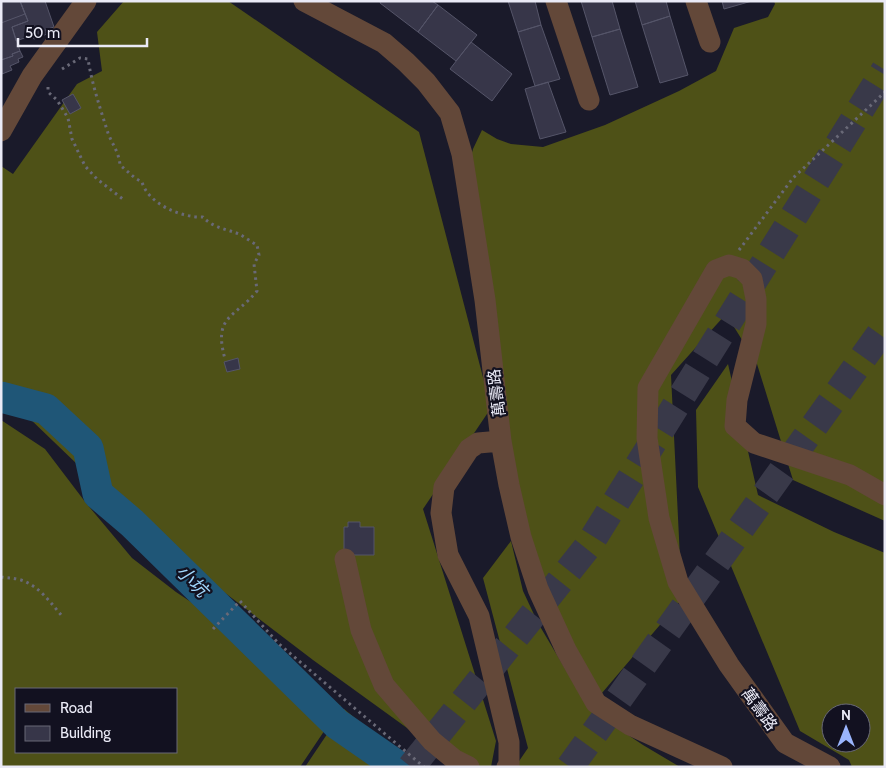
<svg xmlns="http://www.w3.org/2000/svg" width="886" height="768" viewBox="0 0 886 768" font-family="Cabin,'Noto Sans TC',sans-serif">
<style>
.forest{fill:#4e5117;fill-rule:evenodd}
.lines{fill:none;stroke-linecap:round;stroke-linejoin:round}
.river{stroke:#1f5677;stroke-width:31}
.building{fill:#373649;stroke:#555569}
.highway-tunnel{stroke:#393949;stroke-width:28;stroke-dasharray:28 14;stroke-linecap:butt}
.path{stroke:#696977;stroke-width:3;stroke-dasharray:2.5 4;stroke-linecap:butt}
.minor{stroke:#634839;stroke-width:21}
.labels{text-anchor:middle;stroke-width:4.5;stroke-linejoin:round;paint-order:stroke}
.street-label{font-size:16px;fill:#eaeaf6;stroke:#121120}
.water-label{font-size:18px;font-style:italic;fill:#a1d8fd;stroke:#121120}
</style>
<rect width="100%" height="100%" fill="#1a1a2a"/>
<!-- forest -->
<path class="forest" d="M124 1H228L419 132 491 408 423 509 496 741 491 767H461L313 660 157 541 1 391V166L13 174 77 84 102 71 97 32Z
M774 1H885V521L793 480 757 364 726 314 671 375 682 599 602 693 583 665 550 607 520 503 470 160 473 149 482 130 497 139 511 144 543 147 605 125 679 91 716 71 734 28 768 17 775 4Z
M728 364 758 495 834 532 885 553V767H852L849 760 800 731 698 487 696 410ZM831 713H861V743H831Z
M1 420 45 449 86 503 132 558 176 592 236 632 341 706 300 767H1ZM176 689V752H16V689Z
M511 541 523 591 538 623 580 694 607 721 643 745 680 767H515L528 748 483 578Z
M344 709 414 767H305Z"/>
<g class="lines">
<!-- river -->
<path class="river" d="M1 397 46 409 88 448 98 494 132 523 337 724 399 767"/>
</g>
<!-- building -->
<path class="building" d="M1 1H20L28 21 12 27 20 51 12 54 13 56 1 60Z
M1 1H20L25 14 1 23Z
M20 1H45L54 27 45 30 47 34 34 39 33 35 16 41 12 27 28 21Z
M381 1H432L438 5 418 32 380 3Z
M508 1H535L541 25 518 32Z
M581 1H612L620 29 592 37Z
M635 1H666L670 16 642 25Z
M722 1H752L724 9Z
M438 5 477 35 456 61 418 32Z
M670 16 688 75 660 83 642 25Z
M541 25 560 79 535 86 518 32Z
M620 29 638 87 610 95 592 37Z
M471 42 512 74 492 101 450 69Z
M20 51 23 57 18 59 19 62 10 66 12 70 2 74 1 60 13 56 12 54Z
M548 82 566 132 540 139 525 89Z
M73 94 81 108 70 114 62 100Z
M238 358 240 369 227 372 224 362Z
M348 522H360V527H374V555H344V527H348Z"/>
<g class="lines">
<!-- highway-tunnel -->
<path class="highway-tunnel" d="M411 767 589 545 885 70
M570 767 885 327"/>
<!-- path -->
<path class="path" d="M62 69 80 58 88 59C92 84 100 108 108 133 112 144 119 152 120 165L135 178 142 182C148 204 182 218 203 217 213 228 227 229 239 234 245 237 251 242 257 245L259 255 254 264 257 291C234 319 213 315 225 359
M48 87V92L57 100 68 118 72 139 85 166 97 179 124 200
M739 250 793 178 885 92
M1 577C8 578 14 578 21 580 39 586 50 602 62 616
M213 629 240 601 279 644 424 767"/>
<!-- minor -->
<path class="minor" d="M304 1 384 43 406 62 426 82 450 113 462 154 485 300 501 441 509 485 521 537 538 589 566 650 596 703 630 725 722 767
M556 1 589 100
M696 1 710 42
M1 131 32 76 86 1
M501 441 478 443 469 449 444 487 441 513 448 555 479 616 509 742V766L507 767
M345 559 361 630 384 685 432 741 455 760 469 767
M830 767 785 743 729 665 678 582 659 518 647 438 648 388 716 270 729 265 742 269 752 279 756 299V324L737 400 735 426 754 443 850 475 885 495"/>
</g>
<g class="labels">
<!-- street labels -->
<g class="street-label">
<text transform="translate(496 393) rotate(-97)" y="6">萬壽路</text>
<text transform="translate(760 709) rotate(54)" y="6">萬壽路</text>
</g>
<!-- water labels -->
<g class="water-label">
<text transform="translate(192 581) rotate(45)" y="6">小坑</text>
</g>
</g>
<!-- border -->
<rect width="886" height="768" fill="none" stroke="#eaeaf6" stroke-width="5"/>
<!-- legend -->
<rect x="15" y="688" width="162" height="65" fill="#121120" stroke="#686876"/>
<rect x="25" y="704" width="25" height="8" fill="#634839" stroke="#686876"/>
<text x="60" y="713" font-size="15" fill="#eaeaf6">Road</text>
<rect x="25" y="726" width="25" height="15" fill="#373649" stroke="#686876"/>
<text x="60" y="738" font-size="15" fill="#eaeaf6">Building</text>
<!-- north arrow -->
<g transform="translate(846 728)"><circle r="24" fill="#121120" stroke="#686876"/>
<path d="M0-4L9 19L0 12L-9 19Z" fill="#9ab5fd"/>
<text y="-8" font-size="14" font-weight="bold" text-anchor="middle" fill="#eaeaf6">N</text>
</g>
<!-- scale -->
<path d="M18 38v8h129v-8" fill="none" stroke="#eaeaf6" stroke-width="2.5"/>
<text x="25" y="38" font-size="15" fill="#eaeaf6" stroke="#121120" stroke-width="4" paint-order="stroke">50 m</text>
</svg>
